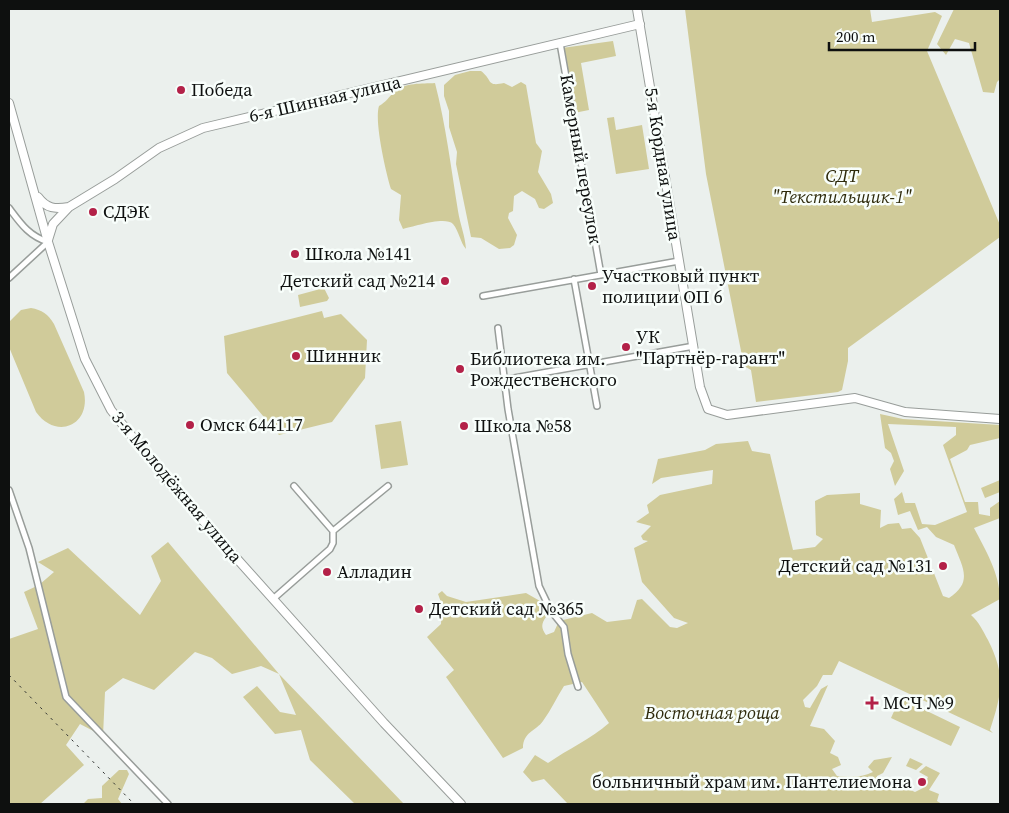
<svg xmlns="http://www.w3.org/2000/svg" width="1009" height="813" viewBox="0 0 1009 813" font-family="'Source Serif 4',serif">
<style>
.green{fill:#d0cb9a}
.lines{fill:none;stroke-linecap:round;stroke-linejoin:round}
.minor-casing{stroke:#989d9a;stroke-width:8}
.secondary-casing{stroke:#989d9a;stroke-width:10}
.minor{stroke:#fff;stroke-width:5}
.secondary{stroke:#fff;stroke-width:8}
.rail{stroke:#2f3230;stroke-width:1;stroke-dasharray:2.5 5;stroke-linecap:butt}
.poi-dot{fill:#b32148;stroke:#f8fefb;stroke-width:2}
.labels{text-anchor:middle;stroke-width:5;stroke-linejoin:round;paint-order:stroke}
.poi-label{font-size:18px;fill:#0e100f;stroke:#f8fefb;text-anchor:start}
.street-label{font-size:18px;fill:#0e100f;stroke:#f8fefb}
.park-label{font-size:18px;font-style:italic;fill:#2e2a0b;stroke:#f8fefb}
</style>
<rect width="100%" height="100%" fill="#ebf0ed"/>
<!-- green -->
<path class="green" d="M685 9H870L872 22 935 12 942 16 927 51 1000 225V237L848 348V361L842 390 838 392 756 402 751 370 744 366 706 174Z
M954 9H1000V79L997 82 994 93 983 92 969 43 955 39 946 55 937 44Z
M613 41 616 56 581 63 589 110 574 113 562 48Z
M470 71H481C493 80 486 87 504 83L512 87 521 82 526 85 536 143 542 151 538 172 551 194 553 203 544 209 539 208 535 199 522 191 514 196 513 211 509 213 508 218 517 235 514 245 510 248 499 249 481 238 471 237 456 164 457 152 449 127V111L444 96V85L455 75Z
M435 83C446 126 451 168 458 211 460 224 465 235 466 249 460 242 459 231 453 224 445 216 413 227 403 229L399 220 401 195 391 189C386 173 374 121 379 106 386 102 389 97 394 92 405 82 422 84 435 83Z
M614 117 616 130 642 125 649 169 616 174 607 118Z
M324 288 329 298 327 301 300 307 298 295Z
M31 308C42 310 48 314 54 324L84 392C91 426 56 440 36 412L9 347V322L21 310Z
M322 311 324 318 341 314 367 340 365 378 332 422 279 435 227 373 224 336Z
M880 414 903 419 1000 425V438L970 445 967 450 950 459 965 502H978L979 514 990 516V508L1000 501V518L974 528C985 549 1000 574 1000 599L971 615C979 622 983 631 988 640 1006 676 1002 693 990 730L993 733 839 661 832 675H823L817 686 803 700 805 707 810 708 821 689 828 685 810 726 824 729 835 741 830 753 838 757 841 765 832 769 837 776C850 777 861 778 873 772L868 767 874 760 892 757 883 773 877 776V780L883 784 890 781 915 792 923 788 928 777 919 772 926 766 940 773 929 790 939 794 937 801 942 804H568L544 779 532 782 523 772 535 755 548 763C568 749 591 739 609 723L582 682 564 686C557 697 551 710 543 721 536 731 523 732 523 748L503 758 446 677 454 670 427 637 441 624 442 605 438 594 442 591 447 596 466 602 526 593 540 601V609L546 617C541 624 541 628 546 635L554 632 559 621 592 613 607 622 631 619 637 600 642 599 670 627 677 628 688 623 674 618 642 582 634 548 648 541 643 540 641 536 651 526 636 522 649 513 647 505 660 495 712 484 713 470 661 478 652 484 658 459 705 450 716 444 748 441 752 451 770 454 793 550 815 547 823 539 816 535 815 501 827 495 860 493V504L881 510 880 528 888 524 899 523 902 529 911 528 920 538 943 596 949 598C973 582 963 568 954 545L936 537 927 527 918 530 910 511 898 515 894 499 902 492 905 503H915L922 524 935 525 967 512 943 445 956 435V427L888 424 904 471 895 486 890 469 894 461 891 453 885 448Z
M401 421 408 465 381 469 375 425Z
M1000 480V492L985 498 981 488Z
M168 542 279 674 404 804H355L310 760 301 730 275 734 243 697 257 686 280 712 296 715 279 674 261 666 232 674 212 658 195 652 154 690 123 678 105 692 103 736 80 724 66 745 84 765 40 804H9V639L38 629 24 592 39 585 54 572 38 562 68 548 140 615 161 581 151 556Z
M900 698 960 727 951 746 891 718Z
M910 758 923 764 916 770 906 766Z
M119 770H127L129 774 118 799 122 804H83L88 799 102 798V786Z"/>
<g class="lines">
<!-- minor casing -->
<g class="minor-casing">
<path id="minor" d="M560 43 601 275
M9 208C21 224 29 236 48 242
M9 278 48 242
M574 279 597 406
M483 296 679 261
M498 328 508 409 539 586 551 611 564 627 568 654 578 687
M502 380 694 346
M9 490 29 548 66 697 168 804
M333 531 388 486
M273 599 330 549 333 543V531L294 486"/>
</g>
<!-- secondary casing -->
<g class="secondary-casing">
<path id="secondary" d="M637 9 700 387 708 409 727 415 855 398 905 412 1000 419
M9 103 48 242 85 359 111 410 170 484 384 723 461 804
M38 197C47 209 55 209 69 207
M48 240 53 224 69 207 115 179 159 148 203 128 640 24"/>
</g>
<!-- minor -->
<use href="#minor" class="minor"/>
<!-- secondary -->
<use href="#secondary" class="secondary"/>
<!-- rail -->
<path class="rail" d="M9 675 134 804"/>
</g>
<!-- markers -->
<g class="poi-dot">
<circle cx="181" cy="90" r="5"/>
<circle cx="93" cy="212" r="5"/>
<circle cx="295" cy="254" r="5"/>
<circle cx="445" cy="281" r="5"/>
<circle cx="592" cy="286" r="5"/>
<circle cx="626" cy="347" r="5"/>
<circle cx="296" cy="356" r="5"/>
<circle cx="460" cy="369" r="5"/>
<circle cx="190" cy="425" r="5"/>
<circle cx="464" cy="426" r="5"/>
<circle cx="943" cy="566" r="5"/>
<circle cx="327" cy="572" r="5"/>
<circle cx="419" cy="609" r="5"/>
<path d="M869.5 695.5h5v5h5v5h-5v5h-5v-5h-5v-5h5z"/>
<circle cx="922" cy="782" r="5"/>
</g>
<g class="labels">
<!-- poi labels -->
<g class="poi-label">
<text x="191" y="96">Победа</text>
<text x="103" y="218">СДЭК</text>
<text x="305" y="260">Школа №141</text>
<text x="602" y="282">Участковый пункт<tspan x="602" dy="21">полиции ОП 6</tspan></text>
<text x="435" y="287" text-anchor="end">Детский сад №214</text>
<text x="636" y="343">УК<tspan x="636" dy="21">"Партнёр-гарант"</tspan></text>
<text x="306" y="362">Шинник</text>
<text x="470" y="365">Библиотека им.<tspan x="470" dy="21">Рождественского</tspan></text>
<text x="200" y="431">Омск 644117</text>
<text x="474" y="432">Школа №58</text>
<text x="933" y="572" text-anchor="end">Детский сад №131</text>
<text x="337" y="578">Алладин</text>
<text x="429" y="615">Детский сад №365</text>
<text x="883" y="709">МСЧ №9</text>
<text x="912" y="788" text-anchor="end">больничный храм им. Пантелиемона</text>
</g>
<!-- street labels -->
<g class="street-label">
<text transform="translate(325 99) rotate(-13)" y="6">6-я Шинная улица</text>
<text transform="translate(581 159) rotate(80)" y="6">Камерный переулок</text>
<text transform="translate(663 164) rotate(81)" y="6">5-я Кордная улица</text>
<text transform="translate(177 487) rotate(50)" y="6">3-я Молодёжная улица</text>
</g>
<!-- park labels -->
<g class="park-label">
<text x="842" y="182">СДТ<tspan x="842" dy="21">"Текстильщик-1"</tspan></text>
<text x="712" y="719">Восточная роща</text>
</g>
</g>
<!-- border -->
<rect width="1009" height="813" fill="none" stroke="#0e100f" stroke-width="20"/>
<!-- scale -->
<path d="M829 42v8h146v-8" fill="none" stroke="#0e100f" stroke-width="2.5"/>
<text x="836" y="42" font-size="15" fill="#0e100f" stroke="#f8fefb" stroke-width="4" paint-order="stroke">200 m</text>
</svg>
